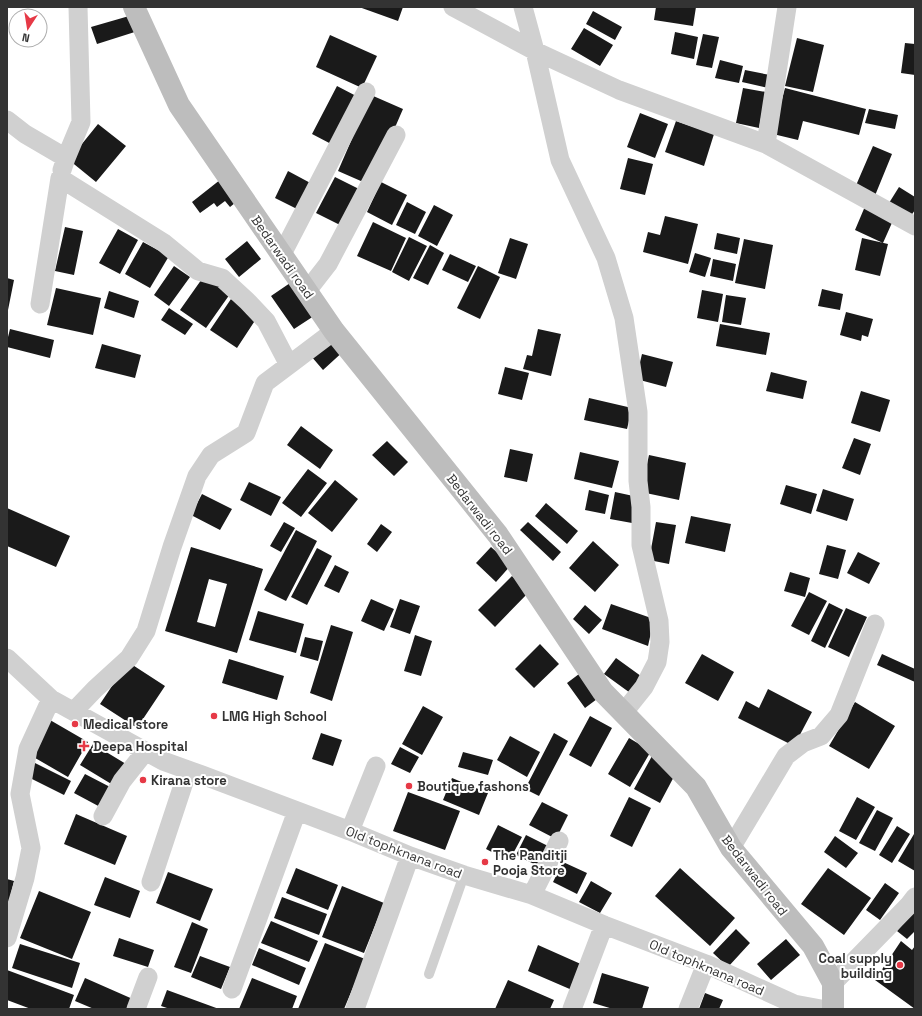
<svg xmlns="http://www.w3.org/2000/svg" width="922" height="1016" viewBox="0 0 922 1016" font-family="'Space Grotesk',sans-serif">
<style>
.building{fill:#1a1a1a;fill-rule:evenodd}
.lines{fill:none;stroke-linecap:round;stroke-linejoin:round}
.lane{stroke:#d0d0d0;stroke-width:10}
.street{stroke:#d0d0d0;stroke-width:19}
.secondary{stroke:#bdbdbd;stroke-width:22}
.poi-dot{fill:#e63946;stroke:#fff;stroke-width:1.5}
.labels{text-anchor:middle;stroke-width:4;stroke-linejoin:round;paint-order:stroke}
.street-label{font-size:13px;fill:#333;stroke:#fff}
.poi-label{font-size:13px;font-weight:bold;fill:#333;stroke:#fff;text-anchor:start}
</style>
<rect width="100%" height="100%" fill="#fff"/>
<!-- building -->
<path class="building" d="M359 7H403L398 21Z
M656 7H696L693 26 654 20Z
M593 11 622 27 615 40 586 24Z
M136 14 141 30 97 44 91 27Z
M584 28 613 45 600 66 571 49Z
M675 32 698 37 694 59 671 54Z
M703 34 719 37 712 68 696 65Z
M330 35 377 56 362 88 316 67Z
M797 38 824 45 813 92 785 86Z
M905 43 915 44V75L901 73Z
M720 60 743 66 739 83 715 78Z
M745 70 770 75 768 88 742 82Z
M337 86 360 98 335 146 312 134Z
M743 88 766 92 759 128 736 123Z
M785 88 866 109 859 135 803 121 798 140 773 134Z
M371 95 403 109 370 185 338 171Z
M869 109 898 115 895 129 865 123Z
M640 113 668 124 655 158 627 147Z
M676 121 714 134 704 166 665 152Z
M98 124 126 146 96 182 69 160Z
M873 146 892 154 874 198 854 190Z
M628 158 653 164 645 195 620 189Z
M288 171 316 186 303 212 275 198Z
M225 176 241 198 230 207 225 201 217 207 214 203 200 213 192 202Z
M335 177 365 192 346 228 316 213Z
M381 182 407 195 392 225 367 212Z
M899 187 915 197V210L910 217 889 203Z
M407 202 426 212 415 234 396 225Z
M866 204 895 216 883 243 855 230Z
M434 205 453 215 437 246 418 236Z
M665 216 698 224 688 264 643 252 648 232 660 235Z
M373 222 406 238 391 271 357 256Z
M65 227 83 231 74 275 55 271Z
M118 229 138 240 120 274 99 263Z
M717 233 740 238 737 254 714 249Z
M409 237 427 246 409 281 392 272Z
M510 238 528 244 516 279 498 273Z
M862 238 888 244 880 276 855 270Z
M744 239 773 245 765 289 735 283Z
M247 241 261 259 239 277 225 259Z
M143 242 169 256 150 288 125 274Z
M430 245 444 253 428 285 413 278Z
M695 253 711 258 705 277 689 272Z
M450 254 476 266 468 282 442 270Z
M713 259 736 264 733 281 710 276Z
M174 266 190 277 169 306 154 295Z
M478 266 500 277 480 319 457 308Z
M204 276 230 294 206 328 180 310Z
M7 278 14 280 8 310H7Z
M293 281 317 314 294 329 271 296Z
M56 288 101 298 93 335 47 325Z
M822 289 843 294 840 310 818 306Z
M702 290 723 294 718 322 697 318Z
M109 291 139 301 134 318 104 308Z
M726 295 746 298 741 325 722 322Z
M231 299 258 316 237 348 210 330Z
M169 308 193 324 185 335 161 320Z
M846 312 873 319 868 337 862 335 861 341 840 335Z
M720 324 770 333 766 355 716 346Z
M10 329 54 340 50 358 7 347V341Z
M538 329 561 334 551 376 523 369 527 355 532 356Z
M334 336 346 349 323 370 311 356Z
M102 344 141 355 135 378 95 368Z
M642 354 673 362 666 387 636 379Z
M505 367 529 373 522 400 498 394Z
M771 372 807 381 803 399 766 391Z
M861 391 890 400 880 432 851 423Z
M589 398 632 408 627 429 584 420Z
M301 426 333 450 320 469 287 445Z
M854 438 871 444 860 475 842 468Z
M387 441 408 462 394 476 372 455Z
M510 449 533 454 527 482 504 477Z
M580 452 619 461 612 488 574 479Z
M649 455 686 463 679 500 641 492Z
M308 469 327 483 301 517 282 503Z
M335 480 358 499 332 532 308 513Z
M249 482 281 497 271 516 240 500Z
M786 485 817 494 811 514 780 504Z
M823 489 854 499 847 521 816 511Z
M589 490 609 495 605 514 585 510Z
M615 492 638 497 632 523 610 519Z
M202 494 232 509 220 530 191 515Z
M546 503 578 531 567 544 535 516Z
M7 508 70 536 56 567 7 546Z
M691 516 731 524 725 552 685 543Z
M284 522 295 528 281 552 270 546Z
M528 522 561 552 553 561 520 530Z
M656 522 676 525 669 564 649 560Z
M381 524 392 532 377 552 367 544Z
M296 530 317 541 286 601 264 590Z
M593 541 619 565 595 592 569 568Z
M827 545 846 550 838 579 819 574Z
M191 547 263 569 237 653 165 631ZM209 579 227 584 215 627 197 622Z
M491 547 511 565 496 582 476 563Z
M317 548 332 556 307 605 291 597Z
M858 552 880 563 869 584 847 573Z
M335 565 349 572 339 593 324 586Z
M790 572 810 578 805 597 784 591Z
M512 576 529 592 495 627 478 610Z
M809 592 827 601 809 635 791 626Z
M371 599 394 609 384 631 361 621Z
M400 599 420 606 410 634 390 627Z
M829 603 843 610 825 648 811 641Z
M611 604 654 619 648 646 602 629Z
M585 605 602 620 589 634 573 619Z
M846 608 867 617 849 657 828 647Z
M258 611 304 624 296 653 249 640Z
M331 625 353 632 332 701 310 693Z
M415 635 432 641 421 676 404 671Z
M305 637 323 641 318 661 300 656Z
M540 644 559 664 534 688 515 669Z
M702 654 734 672 718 701 685 683Z
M882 654 915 669V682L877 665Z
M616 658 645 679 633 695 604 674Z
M229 659 284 676 277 700 222 683Z
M128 662 165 686 137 728 100 704Z
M583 671 601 696 585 708 567 683Z
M768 689 812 712 794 746 738 718 746 701 759 708Z
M855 702 895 726 869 769 829 746Z
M423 706 443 717 422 755 402 744Z
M590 716 612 728 591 767 569 755Z
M50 720 88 742 68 777 30 755Z
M321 733 342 740 333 766 312 759Z
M554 733 568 741 539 796 525 789Z
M510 736 540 752 527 777 497 760Z
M629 738 651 751 630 787 608 774Z
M93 744 126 764 113 785 80 765Z
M400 747 419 757 410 773 391 764Z
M463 752 493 760 488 775 458 767Z
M652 756 678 769 660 803 634 789Z
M33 762 71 781 64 795 26 776Z
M85 774 112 788 102 808 74 793Z
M452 778 488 793 479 815 443 800Z
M408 792 460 811 445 850 393 831Z
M629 797 651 808 632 847 610 836Z
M857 797 875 807 856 840 839 831Z
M542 802 568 815 556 839 529 825Z
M877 810 893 818 875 851 859 843Z
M76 814 127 836 115 865 64 844Z
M498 825 522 837 509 861 486 849Z
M897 826 910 834 892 863 879 855Z
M914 834H915V871L898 861Z
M526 835 552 848 542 868 516 855Z
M835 836 858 853 846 868 824 852Z
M563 862 587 873 577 894 553 882Z
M296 868 338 885 328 910 286 893Z
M680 868 735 918 710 946 655 896Z
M828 868 871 898 844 935 801 904Z
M168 872 213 889 200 921 156 903Z
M105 877 140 891 130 918 94 905Z
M7 879 14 881 7 910Z
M591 881 612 893 600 913 579 902Z
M885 883 899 893 880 920 866 910Z
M342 886 384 903 364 953 322 937Z
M39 891 91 912 72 959 20 938Z
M282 897 327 914 319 935 274 918Z
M915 910V931L907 939 897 931Z
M271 921 318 941 309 962 261 943Z
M192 922 208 929 191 973 174 967Z
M736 929 750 943 728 967 713 953Z
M119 938 154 950 148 967 113 956Z
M786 939 800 955 771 980 757 964Z
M901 941 912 950 915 946V1009L875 980Z
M325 943 365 959 344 1009H298Z
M20 944 80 963 72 988 12 968Z
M538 945 583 965 572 990 528 971Z
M259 948 306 968 299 985 252 965Z
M200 956 230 967 221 989 191 977Z
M7 970 74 995 69 1009H31L7 1000Z
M602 973 649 987 642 1009H613L593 1003Z
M85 978 135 1000 131 1009H94L75 1001Z
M252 978 297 996 292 1009H239Z
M508 980 554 1000 550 1009H495Z
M167 990 219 1009H170L161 1006Z
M705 993 723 1000 719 1009H699Z"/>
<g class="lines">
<!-- lane -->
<path class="lane" d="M429 974 464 875"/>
<!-- street -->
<path class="street" d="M453 7 535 51 619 90 766 144 915 226
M523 7 535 51 560 160 606 258 624 318 638 412V481L641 507V545L659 621 660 642 657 662 644 687 624 712
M7 120 25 134 66 158 62 170
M766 144 787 7
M66 158 81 122 78 7
M282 254 366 92
M307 291 328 264 396 135
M40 304 60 178 164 243 198 271 222 278 247 301 266 321 289 365 265 383 246 433 211 455 197 476 172 547 146 631 129 658 95 689 74 711
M289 365 334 331
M7 658 51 699 163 761 202 775 350 831 410 856 464 875 532 895 604 925 706 964 794 1004 821 1009
M103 816 122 781 145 752
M350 831 376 766
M731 848 786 756 803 743 821 736 839 715 875 624
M151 882 188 770
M532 895 559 841
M7 938 25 878 31 848 20 794 28 749 51 699
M833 983 908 906 915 897
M232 989 297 811
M136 1009 148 977
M355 1009 410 856
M572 1009 604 925
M688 1009 706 964"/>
<!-- secondary -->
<path class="secondary" d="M134 7 179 105 334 331 498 535 603 692 696 787 731 848 813 946 833 983V1009"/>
</g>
<!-- markers -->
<g class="poi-dot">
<circle cx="214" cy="716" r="4"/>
<circle cx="75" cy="724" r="4"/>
<path d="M82 740h4v4h4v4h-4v4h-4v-4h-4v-4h4z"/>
<circle cx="143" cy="780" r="4"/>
<circle cx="409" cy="786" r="4"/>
<circle cx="485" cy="862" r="4"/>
<circle cx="900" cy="965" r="4"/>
</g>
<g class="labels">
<!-- street labels -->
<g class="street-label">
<text transform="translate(283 257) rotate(55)" y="5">Bedarwadi road</text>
<text transform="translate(480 514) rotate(52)" y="5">Bedarwadi road</text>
<text transform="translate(404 852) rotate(21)" y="5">Old tophknana road</text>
<text transform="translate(755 875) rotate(52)" y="5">Bedarwadi road</text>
<text transform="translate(707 967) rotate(23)" y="5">Old tophknana road</text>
</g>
<!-- poi labels -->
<g class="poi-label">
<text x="222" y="721">LMG High School</text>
<text x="83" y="729">Medical store</text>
<text x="93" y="751">Deepa Hospital</text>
<text x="151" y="785">Kirana store</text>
<text x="417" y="791">Boutique fashons</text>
<text x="493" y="860">The Panditji<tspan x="493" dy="15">Pooja Store</tspan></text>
<text x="892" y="963" text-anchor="end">Coal supply<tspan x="892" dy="15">building</tspan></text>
</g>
</g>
<!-- border -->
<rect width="922" height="1016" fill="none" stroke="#333333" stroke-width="16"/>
<!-- north arrow -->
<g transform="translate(28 28) rotate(192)"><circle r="19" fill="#ffffff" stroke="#adadad"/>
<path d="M0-3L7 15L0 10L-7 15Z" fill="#e63946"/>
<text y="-6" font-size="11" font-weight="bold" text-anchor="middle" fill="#333333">N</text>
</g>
</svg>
